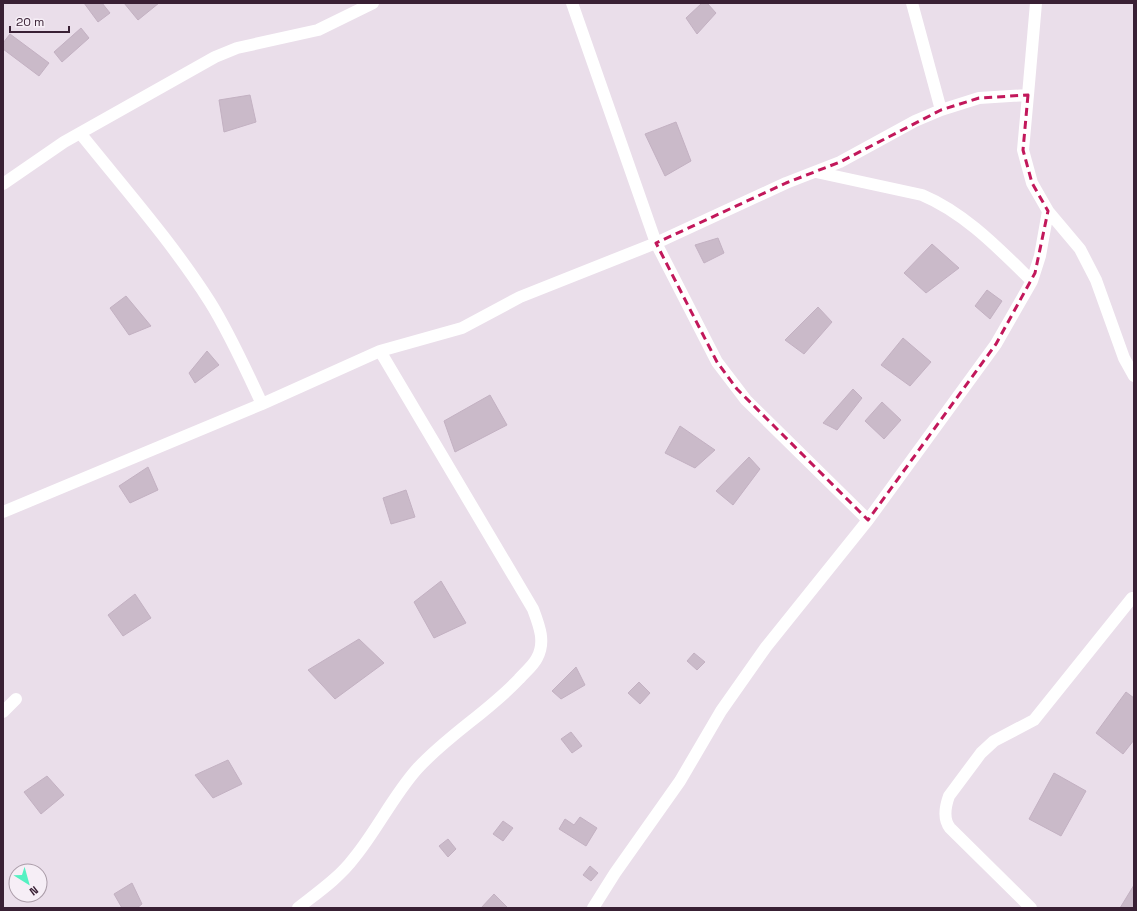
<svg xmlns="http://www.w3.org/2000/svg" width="1137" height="911" viewBox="0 0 1137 911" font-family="'Space Grotesk',sans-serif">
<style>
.building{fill:#cabac9;stroke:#c3b1c2}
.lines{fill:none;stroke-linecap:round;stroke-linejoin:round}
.street{stroke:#fff;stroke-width:12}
.marked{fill:none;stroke:#c2185b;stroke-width:3;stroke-dasharray:8 5;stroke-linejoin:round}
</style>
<rect width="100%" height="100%" fill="#eadeea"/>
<!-- building -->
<path class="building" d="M84 3H102L110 13 98 22Z
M124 3H159L138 20Z
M702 3H707L716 13 697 34 686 18Z
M81 28 89 38 62 62 54 52Z
M10 34 49 63 39 76 3 49V43Z
M250 95 256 122 224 132 219 100Z
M676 122 691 161 665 176 645 134Z
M718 238 724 253 704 263 695 245Z
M932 244 959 268 926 293 904 273Z
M987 290 1002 301 990 319 975 306Z
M126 296 151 326 129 335 110 308Z
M818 307 832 322 804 354 785 340Z
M903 338 931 362 910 386 881 365Z
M207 351 219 365 195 383 189 373Z
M853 389 862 398 837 430 823 423Z
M490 395 507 425 455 452 444 421Z
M882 402 901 420 884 439 865 421Z
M680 426 715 450 695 468 665 453Z
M749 457 760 469 733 505 716 491Z
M148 467 158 490 130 503 119 486Z
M406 490 415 517 391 524 383 498Z
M441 581 466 623 434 638 414 602Z
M135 594 151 618 123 636 108 615Z
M359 639 384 663 335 699 308 670Z
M694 653 705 662 697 670 687 661Z
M576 667 585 685 561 699 552 691Z
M639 682 650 693 640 704 628 693Z
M1126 692 1134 698V740L1123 754 1096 733Z
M571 732 582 746 572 753 561 739Z
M228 760 242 784 213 798 195 775Z
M1054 773 1086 791 1061 836 1029 819Z
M47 776 64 795 41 814 24 792Z
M580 817 597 828 586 846 559 829 565 819 574 825Z
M503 821 513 828 503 841 493 834Z
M448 839 456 849 448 857 439 846Z
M590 866 598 873 591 881 583 875Z
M132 883 142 904 137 908H122L114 894Z
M1134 885V908H1120Z
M494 894 508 908H481Z"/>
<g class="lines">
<!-- street -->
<path class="street" d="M572 3 656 243 717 362 746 400 868 520
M912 3 941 110
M1028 95 1036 3
M80 133C124 188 172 242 210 302 230 334 246 370 262 404
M816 172 922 195C965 213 999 249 1032 281
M3 184 64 142 215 57 237 48 318 30 373 3
M3 512 262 404 380 351 462 328 520 297 656 243 786 183 840 162 915 121 941 110 979 98 1028 95 1023 150 1032 183 1048 211 1080 249 1096 280 1124 358 1134 376
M3 712 16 699
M298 908C317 893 339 878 354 858 377 830 393 796 417 769 448 735 488 712 519 679 525 672 533 666 537 658 546 642 539 625 533 609L380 351
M593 908 615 873 680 781 721 711 766 647 868 520 996 344 1032 281 1040 256 1048 211
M1031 908 950 828C943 819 945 807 949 796L981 753 994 741 1034 720 1132 598"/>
</g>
<!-- marked area -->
<path class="marked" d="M1028 95 1023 150 1032 183 1048 211 1035 273 996 344 868 520 737 389 717 362 656 243 786 183 840 162 941 110 979 98Z"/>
<!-- border -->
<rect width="1137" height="911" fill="none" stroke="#392034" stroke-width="8"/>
<!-- north arrow -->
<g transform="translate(28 883) rotate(143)"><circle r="19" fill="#f6eef6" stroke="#aa9ca8"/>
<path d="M0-3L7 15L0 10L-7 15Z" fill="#54f1c2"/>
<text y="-6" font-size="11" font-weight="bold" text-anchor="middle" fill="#392034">N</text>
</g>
<!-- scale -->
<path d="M10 26v6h59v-6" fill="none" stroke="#392034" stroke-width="2"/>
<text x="16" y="26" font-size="12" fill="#392034" stroke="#f6eef6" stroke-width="3" paint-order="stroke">20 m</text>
</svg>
